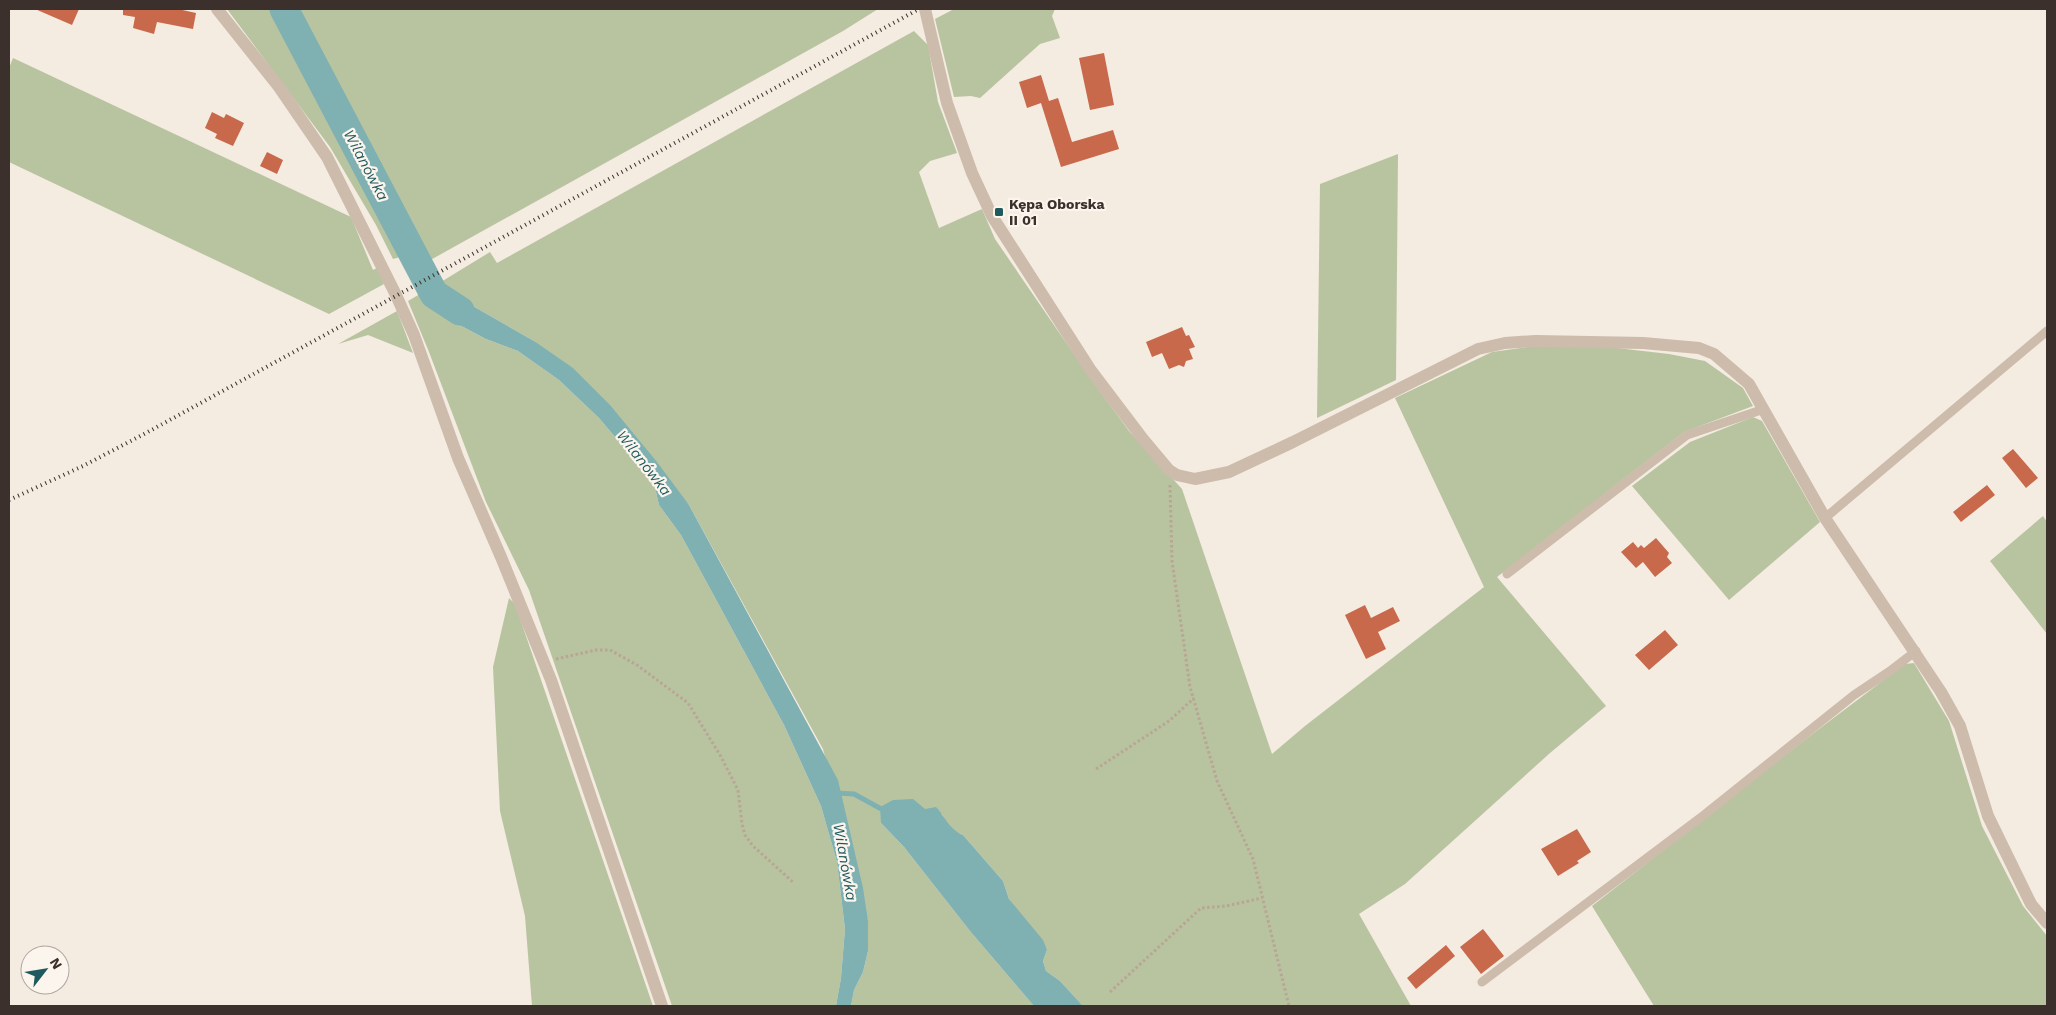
<svg xmlns="http://www.w3.org/2000/svg" width="2056" height="1015" viewBox="0 0 2056 1015" font-family="'Work Sans',sans-serif">
<style>
.green{fill:#b8c4a0}
.water{fill:#7fb0b2}
.lines{fill:none;stroke-linecap:round;stroke-linejoin:round}
.stream{stroke:#7fb0b2;stroke-width:5}
.river{stroke:#7fb0b2;stroke-width:29}
.building{fill:#c8694b}
.path{stroke:#b9a596;stroke-width:3;stroke-dasharray:2.5 2.5;stroke-linecap:butt}
.service{stroke:#cdbbac;stroke-width:9}
.minor{stroke:#cdbbac;stroke-width:12}
.tertiary{stroke:#cdbbac;stroke-width:12}
.rail{stroke:#3b302b;stroke-width:4;stroke-dasharray:1 4;stroke-linecap:butt}
.poi-dot{fill:#1f5a5e;stroke:#fbf5ee;stroke-width:2}
.labels{text-anchor:middle;stroke-width:4.5;stroke-linejoin:round;paint-order:stroke}
.poi-label{font-size:14px;font-weight:bold;fill:#3b302b;stroke:#fbf5ee;text-anchor:start}
.water-label{font-size:15px;font-style:italic;fill:#1f5a5e;stroke:#fbf5ee}
</style>
<rect width="100%" height="100%" fill="#f4ebe1"/>
<!-- green -->
<path class="green" d="M227 9H878L843 31 416 268 407 255 393 259 376 225 330 147Z
M954 9H1055L1052 16 1060 38 1040 44 980 98 971 96 954 97 935 19Z
M914 31 928 45 938 102 957 153 930 161 919 172 939 228 982 209 995 239 1091 379 1129 431 1182 489 1272 754 1305 726 1484 587 1395 398 1492 352 1565 342 1669 354 1705 361 1743 388 1753 406 1684 432 1497 577 1606 706 1550 753 1405 884 1359 914 1411 1006H1083L1060 981 1046 971 1043 961 1047 950 1009 899 1003 881 963 835C952 830 947 825 942 814L881 823 904 847 970 931 1034 1006H851L854 990 863 972 868 951V921L823 749 689 505 534 341 436 285 490 252 497 263Z
M13 58 351 217 373 270 377 268 384 284 329 314 9 162V68Z
M1398 154 1396 380 1317 418 1320 184Z
M425 291 450 320 486 339 518 351 559 380 599 418 654 483 659 505 681 535 784 725 821 806 837 862 845 929 841 978 836 1006H672L529 590 486 502 429 352 408 301Z
M397 311 413 353 368 335 338 344Z
M1753 417 1762 421 1820 522 1729 600 1632 486 1690 442Z
M2043 516 2047 522V634L1990 561Z
M509 598 515 604 653 1006H532L525 916 500 811 493 667Z
M1914 663 1949 721 1982 826 2023 906 2047 936V1006H1654L1592 906 1815 732 1905 664Z"/>
<!-- water -->
<path class="water" d="M436 285 534 341 573 368 610 405 657 462 689 505 838 780 863 888 868 921V951L863 972 854 990 851 1006H836L841 978 845 929 837 862 821 806 784 725 681 535 659 505 654 483 599 418 559 380 518 351 486 339 450 320 425 291Z
M913 799 925 809 936 807C946 818 948 828 963 835L1003 881 1009 899 1043 940 1047 950 1043 961 1046 971 1060 981 1083 1006H1034L970 931 904 847 881 823 880 807 893 800Z"/>
<g class="lines">
<!-- stream -->
<path class="stream" d="M835 793 854 794 885 811"/>
<!-- river -->
<path class="river" d="M284 9 434 294 460 311"/>
</g>
<!-- building -->
<path class="building" d="M35 9H79L72 25Z
M123 9H178L196 13 193 29 157 22 154 34 133 28 135 17 123 15Z
M1104 53 1114 105 1090 110 1079 58Z
M1041 75 1049 101 1058 98 1072 142 1113 130 1119 149 1061 167 1041 103 1027 108 1019 82Z
M212 112 224 118 226 114 244 123 233 146 215 138 217 134 205 128Z
M267 152 283 160 277 174 260 166Z
M1182 327 1186 336 1189 335 1195 347 1189 349 1193 359 1186 361 1184 367 1179 365 1169 369 1162 353 1152 357 1146 342Z
M2013 449 2038 478 2026 488 2002 458Z
M1987 485 1995 495 1961 522 1953 512Z
M1656 538 1669 553 1667 557 1672 563 1655 577 1643 562 1636 568 1621 552 1633 542 1638 548 1641 545 1644 548Z
M1365 605 1371 618 1393 607 1400 621 1378 632 1386 649 1366 659 1345 615Z
M1665 630 1678 645 1649 670 1635 655Z
M1577 829 1591 852 1577 861 1579 863 1558 876 1541 849Z
M1483 929 1504 956 1481 974 1460 947Z
M1446 945 1455 956 1416 989 1407 978Z"/>
<g class="lines">
<!-- path -->
<path class="path" d="M1170 485 1172 561 1190 687 1217 781 1253 859 1289 1006
M556 659 596 650H610L637 665 688 703 720 755 738 790 742 824 745 835 753 846 794 883
M1096 769 1169 721 1194 698
M1110 992 1201 908 1226 906 1262 898"/>
<!-- service -->
<path class="service" d="M1825 518 2047 331
M1507 574 1687 435 1764 409
M1482 982 1704 815 1854 695 1890 671 1916 651"/>
<!-- minor -->
<path class="minor" d="M925 9 947 103 972 173 992 216 1090 369 1143 439 1169 470 1177 475 1195 479 1229 472 1293 442 1478 349 1505 343 1535 341 1643 343 1699 348 1714 354 1749 384 1825 518 1941 692 1960 726 1988 816 2031 904 2047 923"/>
<!-- tertiary -->
<path class="tertiary" d="M217 9 279 87 327 157 396 295 414 335 458 458 501 557 551 680 662 1006"/>
<!-- rail -->
<path class="rail" d="M9 500 83 466 146 433 919 9"/>
</g>
<!-- markers -->
<rect class="poi-dot" x="994" y="207" width="10" height="10" rx="2.5"/>
<g class="labels">
<!-- poi labels -->
<g class="poi-label">
<text x="1009" y="209">Kępa Oborska<tspan x="1009" dy="16">II 01</tspan></text>
</g>
<!-- water labels -->
<g class="water-label">
<text transform="translate(366 165) rotate(62)" y="5">Wilanówka</text>
<text transform="translate(644 463) rotate(52)" y="5">Wilanówka</text>
<text transform="translate(845 862) rotate(80)" y="5">Wilanówka</text>
</g>
</g>
<!-- border -->
<rect width="2056" height="1015" fill="none" stroke="#3b302b" stroke-width="20"/>
<!-- north arrow -->
<g transform="translate(45 970) rotate(59)"><circle r="24" fill="#fbf5ee" stroke="#aea6a0"/>
<path d="M0-4L9 19L0 12L-9 19Z" fill="#1f5a5e"/>
<text y="-8" font-size="14" font-weight="bold" text-anchor="middle" fill="#3b302b">N</text>
</g>
</svg>
